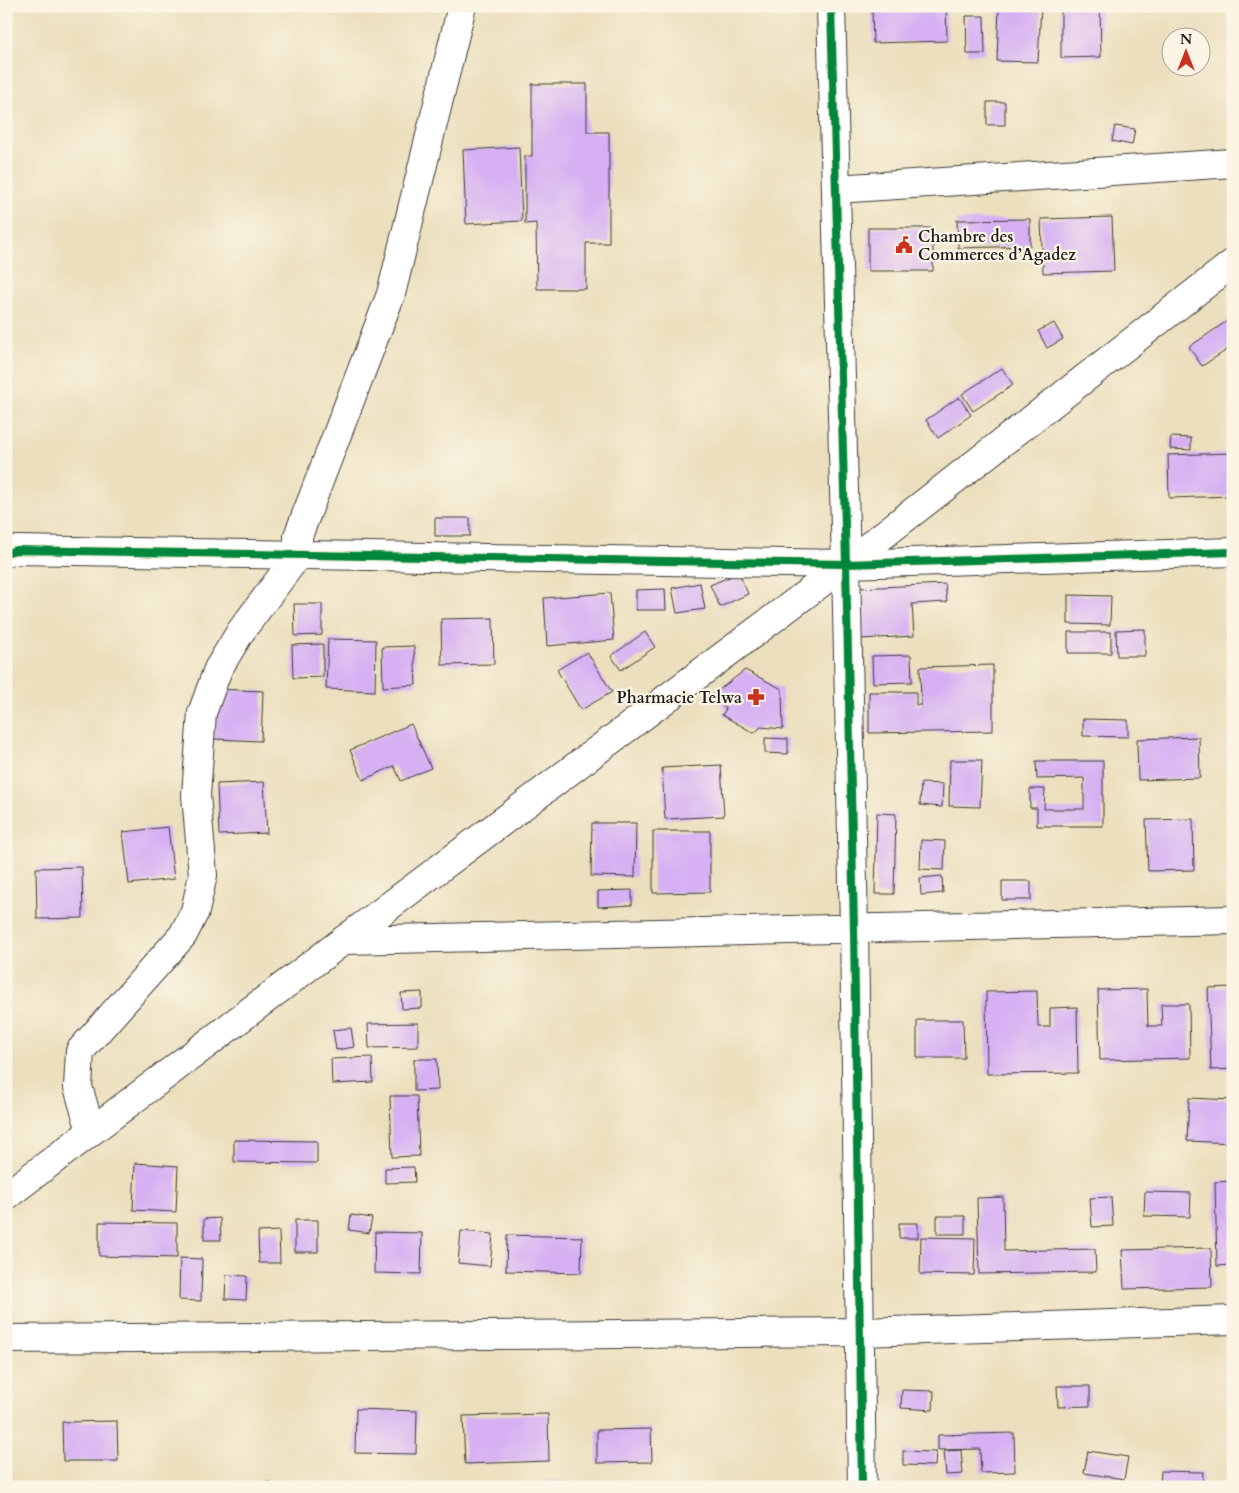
<svg xmlns="http://www.w3.org/2000/svg" width="1239" height="1493" viewBox="0 0 1239 1493" font-family="Cardo,serif">
<style>
.building{fill:#d6b0f3}
.lines{fill:none;stroke-linecap:round;stroke-linejoin:round}
.minor-casing{stroke:#3b3934;stroke-width:30}
.major-casing{stroke:#3b3934;stroke-width:30}
.minor{stroke:#fff;stroke-width:28}
.major{stroke:#fff;stroke-width:28}
.cycleway-casing{stroke:#fcf5e5;stroke-width:11}
.cycleway{stroke:#00873e;stroke-width:8}
.labels{text-anchor:middle;stroke-width:4.5;stroke-linejoin:round;paint-order:stroke}
.poi-label{font-size:16px;font-weight:bold;fill:#1c1c1c;stroke:#fcf5e5;text-anchor:start}
</style>
<rect width="100%" height="100%" fill="#fcf5e5"/>
<filter id="ink" filterUnits="userSpaceOnUse"><feTurbulence type="fractalNoise" baseFrequency=".02" numOctaves="2"/><feDisplacementMap in="SourceGraphic" scale="10" xChannelSelector="R" yChannelSelector="G"/><feConvolveMatrix kernelMatrix="1 2 1 2 8 2 1 2 1" color-interpolation-filters="sRGB"/></filter>
<filter id="wash" filterUnits="userSpaceOnUse"><feTurbulence type="fractalNoise" baseFrequency=".0096" numOctaves="4" result="noise"/><feDisplacementMap in="SourceGraphic" scale="20" xChannelSelector="R" yChannelSelector="G"/><feGaussianBlur stdDeviation="1.12" result="paint"/><feColorMatrix in="noise" values="0 0 0 0 0 0 0 0 0 0 0 0 0 0 0 0 0 1.4 0 .05"/><feComposite in="paint" operator="in"/></filter>
<g filter="url(#wash)">
<rect width="100%" height="100%" fill="#ebdfbd"/>
<g id="blocks">
<!-- building -->
<path class="building" d="M946 6 947 41 873 43 872 8Z
M999 6H1041L1038 62 997 61Z
M1061 6H1100L1101 57 1061 58Z
M966 16H984L985 54H967Z
M532 84H587V132H609V243H586V289H537L536 223 525 224V156H532Z
M987 102H1005V125H987Z
M1115 126 1135 129 1132 145 1112 141Z
M519 147 522 221 466 224 463 150Z
M1112 217 1114 271 1043 273 1041 219Z
M1030 219V246L958 248 957 220Z
M868 228H933V271H868Z
M1233 317V346L1202 366 1189 347Z
M1054 323 1063 339 1047 348 1038 331Z
M1002 368 1013 385 973 411 962 394Z
M959 397 971 415 938 438 926 420Z
M1171 437 1191 438V450L1170 449Z
M1233 453V496L1169 498 1168 455Z
M435 518H470V536H435Z
M739 573 748 594 720 607 710 585Z
M700 583 705 609 677 613 672 588Z
M945 584 947 602 912 604 914 636 861 639 858 588Z
M665 589 666 610H636V590Z
M610 593 614 640 547 646 544 598Z
M1068 595 1111 596 1110 625 1068 624Z
M294 604H322V635L295 636Z
M493 618 494 664 442 665 441 619Z
M1145 629V656H1117L1116 630Z
M645 632 655 647 621 670 611 656Z
M1068 632H1111V653H1068Z
M328 639 376 640 375 691 326 689Z
M323 644V677L293 678 292 645Z
M414 646 416 685 383 687 382 647Z
M587 652 612 692 581 710 557 670Z
M911 655 912 682 873 683 872 656Z
M993 665V731L869 733V692H916V705H921L920 667Z
M745 670 782 689 783 729 761 727 754 733 722 715 726 709 711 696Z
M215 689 263 691 261 741 214 739Z
M1083 719 1128 720V737L1083 736Z
M411 724 431 768 401 781 394 766 363 780 350 750Z
M1199 737 1200 778 1138 780 1137 739Z
M765 738 788 739V754L765 753Z
M950 760H982L980 807 949 806Z
M1036 761H1103V826H1037V808H1030V789H1045L1044 809H1084V778L1037 779Z
M721 765 724 816 665 819 662 768Z
M264 782 267 833 219 835 217 784Z
M921 783 943 784 942 807 920 805Z
M877 813 896 814 894 894H875Z
M1193 819 1194 870 1148 871 1146 820Z
M592 823H636L635 877 591 876Z
M168 827 174 879 129 884 123 832Z
M653 831H710V892L653 893Z
M921 840 945 841 944 870 920 869Z
M82 867 83 918 37 919 36 868Z
M942 876 943 893 921 895 920 878Z
M1002 881H1031V900H1002Z
M632 890V905L598 907V891Z
M1233 987V1069L1211 1070 1208 988Z
M1147 989 1148 1026H1162L1161 1004H1189L1190 1058 1100 1060 1098 990Z
M1037 991 1038 1027H1050V1008L1077 1007 1078 1073 987 1074 986 992Z
M422 992V1008L402 1009 401 993Z
M917 1020H963L964 1058H917Z
M418 1023V1047L369 1048 368 1024Z
M351 1028 354 1047 336 1050 333 1030Z
M372 1057 373 1082 332 1084 331 1059Z
M414 1059H437L438 1090 414 1091Z
M390 1096H417L419 1156 392 1157Z
M1189 1098 1233 1100V1143L1187 1141Z
M234 1140 317 1141V1163L234 1162Z
M135 1163 178 1166 176 1212 133 1210Z
M414 1167 415 1182 385 1183V1168Z
M1233 1181V1265L1217 1266 1215 1182Z
M1145 1192 1191 1193 1190 1217 1144 1216Z
M1003 1197 1004 1251 1095 1249 1096 1272 979 1274 977 1198Z
M1111 1197 1113 1226 1092 1227 1090 1198Z
M351 1215 372 1218 369 1233 349 1230Z
M937 1216H965V1234H937Z
M220 1218 221 1240H204V1219Z
M295 1220H318V1252H295Z
M99 1222 177 1223V1258L99 1256Z
M899 1223H918V1238H899Z
M279 1231 280 1263H259L258 1232Z
M461 1231 493 1234 490 1266 458 1263Z
M375 1232 422 1233 421 1274 374 1273Z
M507 1235 582 1237 581 1273 506 1271Z
M921 1237 975 1238 974 1275 920 1274Z
M1211 1248 1212 1287 1124 1289 1122 1250Z
M180 1258 202 1259 201 1301 179 1300Z
M226 1275 247 1276 246 1300 225 1299Z
M1057 1386H1090V1406L1058 1407Z
M902 1390 934 1391 933 1410 901 1408Z
M356 1409 417 1411 416 1454 355 1453Z
M548 1414 549 1461 465 1464 463 1416Z
M117 1421 118 1461H63L62 1422Z
M651 1429 652 1462 597 1463V1430Z
M1014 1433 1015 1472 981 1473 980 1449 938 1450V1435Z
M961 1450 963 1474 946 1475 944 1451Z
M903 1451 936 1452 935 1466 903 1465Z
M1088 1451 1128 1457 1124 1479 1084 1473Z
M1161 1471 1203 1472 1202 1487H1160Z
M544 1481H564V1487H545Z
M271 1482V1487H230V1484Z"/>
</g>
</g>
<g filter="url(#ink)">
<use href="#blocks" fill-opacity="0" stroke="#3b3934" stroke-width="1"/>
<g class="lines">
<!-- minor casing -->
<g class="minor-casing">
<path id="minor" d="M831 6 846 564 854 929 862 1487
M836 189 1233 163
M6 553 16 550 846 564 1233 552
M344 940 1233 920
M91 1131 78 1087 80 1051 183 935 195 911 203 875 196 795 202 713 218 669 241 631 298 555V536L391 294 462 6
M6 1339 861 1332 1233 1320"/>
</g>
<!-- major casing -->
<g class="major-casing">
<path id="major" d="M6 1196 344 940 846 564 1233 263"/>
</g>
<!-- minor -->
<use href="#minor" class="minor"/>
<!-- major -->
<use href="#major" class="major"/>
<!-- cycleway casing -->
<g class="cycleway-casing">
<path id="cycleway" d="M831 6 846 564 854 929 862 1487
M6 553 16 550 846 564 1233 552"/>
</g>
<!-- cycleway -->
<use href="#cycleway" class="cycleway"/>
</g>
</g>
<!-- icons -->
<defs>
<g id="civic-bare" transform="scale(1.35)"><path d="M-.6-6.5H3V-4.5H.6V-3L4-1V1h2V6H-6V1h2V-1L-.6-3ZM-1.2 2.5V6h2.4V2.5Z" fill="#c8321e" stroke="#fcf5e5" stroke-width="2.5" paint-order="stroke"/></g>
<g id="pharmacy-bare" transform="scale(1.35)"><path d="M-2-6h4v4h4v4h-4v4h-4v-4h-4v-4h4Z" fill="#c8321e" stroke="#fcf5e5" stroke-width="2.5" paint-order="stroke"/></g>
</defs>
<g fill-rule="evenodd">
<use href="#civic-bare" x="904" y="245"/>
<use href="#pharmacy-bare" x="756" y="697"/>
</g>
<g class="labels">
<!-- poi labels -->
<g class="poi-label">
<text x="918" y="242">Chambre des<tspan x="918" dy="18">Commerces d’Agadez</tspan></text>
<text x="742" y="703" text-anchor="end">Pharmacie Telwa</text>
</g>
</g>
<!-- margin -->
<rect width="1239" height="1493" fill="none" stroke="#fcf5e5" stroke-width="25"/>
<!-- north arrow -->
<g transform="translate(1186 52)"><circle r="24" fill="#fcf5e5" stroke="#a29e95"/>
<path d="M0-4L9 19L0 12L-9 19Z" fill="#c8321e"/>
<text y="-8" font-size="14" font-weight="bold" text-anchor="middle" fill="#1c1c1c">N</text>
</g>
</svg>
